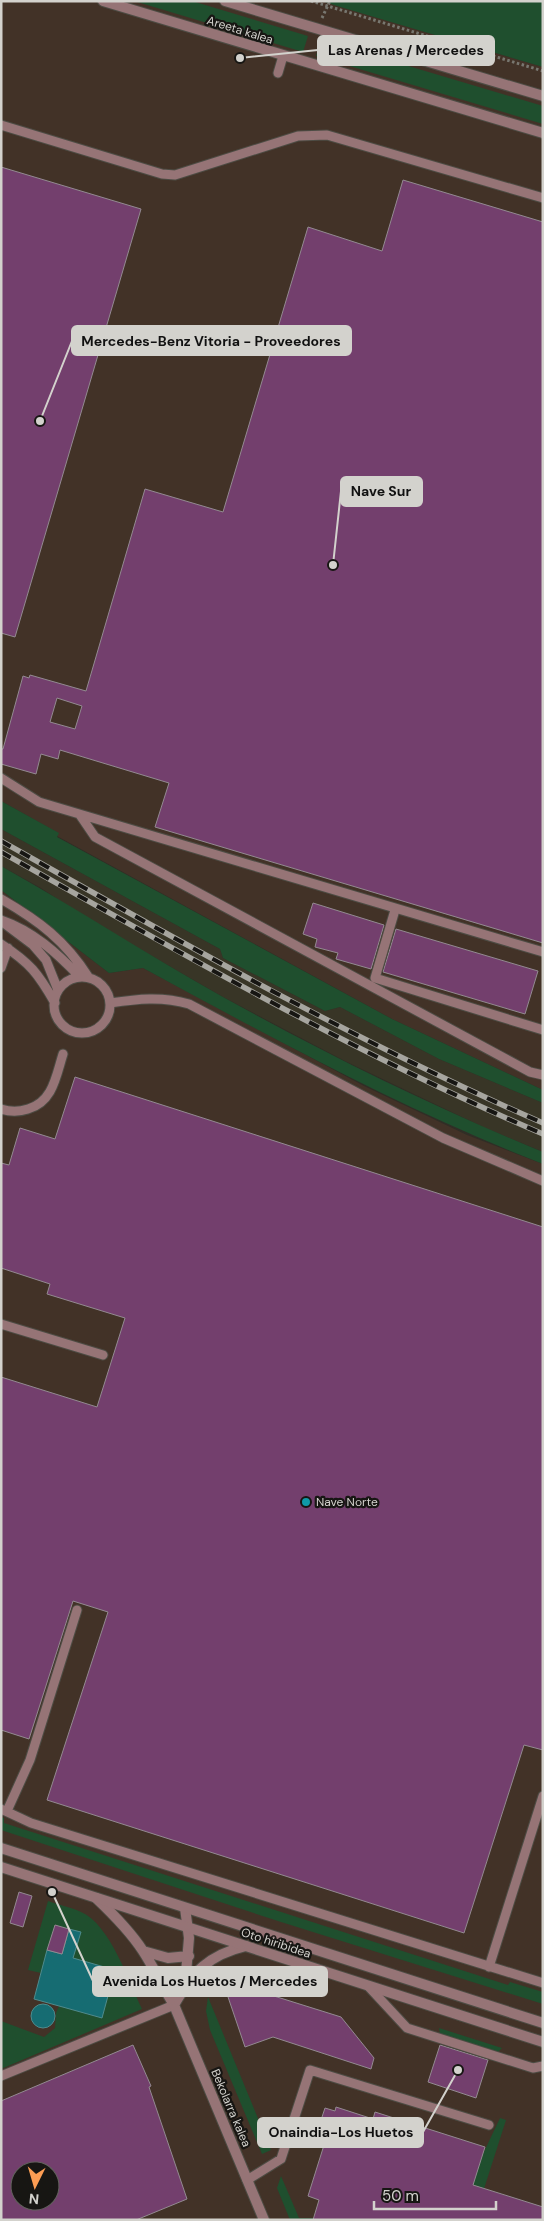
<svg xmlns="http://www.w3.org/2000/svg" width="544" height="2221" viewBox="0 0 544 2221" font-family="'DM Sans',sans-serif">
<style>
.industrial{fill:#423227;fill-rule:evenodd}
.built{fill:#383526}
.green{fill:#1f4f2e}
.water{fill:#166c72;stroke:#4f8b8d}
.building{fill:#733f6d;stroke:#938a91;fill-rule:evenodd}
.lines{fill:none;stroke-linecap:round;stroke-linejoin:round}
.service-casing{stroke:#4d4c44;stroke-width:11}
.minor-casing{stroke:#4d4c44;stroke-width:12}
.tertiary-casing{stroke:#4d4c44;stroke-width:12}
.path{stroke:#787770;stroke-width:3;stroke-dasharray:2.5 2.5;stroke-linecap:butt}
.service{stroke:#967476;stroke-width:9}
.minor{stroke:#967476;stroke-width:10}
.tertiary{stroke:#967476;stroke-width:10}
.rail-casing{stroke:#a6a59f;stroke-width:5.5}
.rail{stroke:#171613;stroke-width:4;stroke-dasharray:11;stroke-linecap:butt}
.culture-dot{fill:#0f9aa8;stroke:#171613;stroke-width:2}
.labels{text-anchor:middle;stroke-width:4.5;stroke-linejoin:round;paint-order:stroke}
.street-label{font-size:12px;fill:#d3d2cd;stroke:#171613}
.poi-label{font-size:12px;fill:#d3d2cd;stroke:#171613;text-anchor:start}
.leader{fill:none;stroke:#d3d2cd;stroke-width:2}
.callout-dot{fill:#d3d2cd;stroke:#171613;stroke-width:2}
.callout{fill:#d3d2cd;stroke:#d3d2cd;stroke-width:2}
.callout-label{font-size:14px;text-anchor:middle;font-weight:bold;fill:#111}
</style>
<rect width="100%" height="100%" fill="#302e26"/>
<!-- industrial -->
<path class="industrial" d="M1 1H322L543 67V1090L392 1019 57 836 58 833 1 801Z
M1 890 109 973 143 968 364 1086 467 1135 543 1164V2220H1ZM20 2171H50V2201H20Z"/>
<!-- built -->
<path class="built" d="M1 829 220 949 223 958 325 1011 340 1007 439 1059 543 1103V1152L485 1128 345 1061 223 997 84 917 41 888 1 866Z"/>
<!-- green -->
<path class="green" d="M134 1H192L308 36 303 52Z
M322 1H543V67L337 6Z
M321 40 543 106V124L316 56Z
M1 801 59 833 57 837 392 1019 543 1090V1103L439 1059 340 1007 325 1011 223 958 220 949 1 829Z
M1 866C76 908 148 955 223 997 326 1054 433 1107 543 1152V1164C402 1109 276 1040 143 968L109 973 1 890Z
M1 1817 4 1818V1823L508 1985 510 1982 543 1992V2004L281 1922 1 1830Z
M48 1901C59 1905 71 1907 81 1912 110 1924 129 1982 142 2009L1 2069V2021L44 2037 55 2028 56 2013 59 2006 102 2018 73 1958 80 1932 55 1925 41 1973 28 1970Z
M208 1997 271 2150 262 2154 210 2030 206 2011Z
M439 2028 502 2048 498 2052 440 2034Z
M500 2118 506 2120 474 2220H462L481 2158Z
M281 2176 299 2218H313L314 2220H290L277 2188Z"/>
<!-- water -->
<path class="water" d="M69 1929 81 1932 73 1958 115 1970 102 2018 34 1999 47 1950 62 1954Z
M31 2016a12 12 0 1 1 24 0a12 12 0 1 1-24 0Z"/>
<!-- building -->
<path class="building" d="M1 167 141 209 15 637 1 633Z
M403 180 543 222V943L155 827 169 783 60 750 58 759 41 754 36 774 1 764V749H3L23 676 29 678 30 675 86 691 145 489 223 512 308 227 382 251ZM57 698 82 706 75 729 50 722Z
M313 903 384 925 371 969 336 959 338 953 315 947 317 939 303 934Z
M396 929 538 971 525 1014 383 972Z
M75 1077 543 1227V1750L524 1745 464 1933 47 1800 108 1612 73 1601 29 1739 1 1730V1377L97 1407 125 1318 47 1294 50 1284 1 1268V1163L9 1165 20 1128 55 1139Z
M19 1892 32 1896 23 1927 10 1923Z
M55 1925 69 1929 62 1954 47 1950Z
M242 1986 341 2017 374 2058 371 2069 273 2037 245 2047 226 1991Z
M133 2045 151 2086 149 2087 187 2199 136 2220H1V2101ZM20 2171H50V2201H20Z
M440 2045 488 2060 476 2098 428 2082Z
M336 2107 373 2119 375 2112 485 2147 473 2185 543 2207V2220H313L319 2200 308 2196 330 2126 320 2123 325 2108 335 2111Z"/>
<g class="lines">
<!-- service casing -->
<g class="service-casing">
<path id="service" d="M278 73 283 56
M1 125 162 174 175 175 298 136 327 135 543 198
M1 778 39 802 543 952
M80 815 95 837 530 1072 543 1075
M1 899C39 921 65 940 89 978
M395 910 375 978 543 1030
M1 920C33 931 57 953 80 977
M5 924 33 945 46 960 58 990
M1 944C30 963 38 973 55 1003
M1 968 8 948
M54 1005a28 28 0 1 1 56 0a28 28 0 1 1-56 0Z
M110 1003C137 999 162 996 189 1004L443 1138 543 1181
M1 1109C10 1112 19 1112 28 1109 53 1102 56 1076 63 1054
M1 1324 103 1355
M1 1809 31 1823 543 1983
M7 1811 30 1760 77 1610
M489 1967 543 1796
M368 1986 407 2028 533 2068 543 2066
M1 2076 174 2005
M247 2180 281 2159 310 2070 489 2125"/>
</g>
<!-- minor casing -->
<g class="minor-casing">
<path id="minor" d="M103 1 543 133
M225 1 543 96
M96 1898C113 1914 130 1931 143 1951 154 1968 163 1987 174 2005L264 2220
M185 1908 189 1938 185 1985
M143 1951 168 1958 189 1956
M174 2005C193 1972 208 1955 246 1946"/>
</g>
<!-- tertiary casing -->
<g class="tertiary-casing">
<path id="tertiary" d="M1 1848 543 2023
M1 1867 543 2042"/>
</g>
<!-- path -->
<path class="path" d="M311 1 543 71
M322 18 330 1"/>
<!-- service -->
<use href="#service" class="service"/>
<!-- minor -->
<use href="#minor" class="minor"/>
<!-- tertiary -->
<use href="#tertiary" class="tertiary"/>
<!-- rail casing -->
<g class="rail-casing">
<path id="rail" d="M1 841C179 941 356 1042 543 1123
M1 852C179 952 355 1054 543 1134"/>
</g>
<!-- rail -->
<use href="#rail" class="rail"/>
</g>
<!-- markers -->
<circle class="culture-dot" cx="306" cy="1502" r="5"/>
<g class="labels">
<!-- street labels -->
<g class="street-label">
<text transform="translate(240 30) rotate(17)" y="4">Areeta kalea</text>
<text transform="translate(276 1943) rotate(18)" y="4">Oto hiribidea</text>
<text transform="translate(231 2108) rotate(67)" y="4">Bekolarra kalea</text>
</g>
<!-- poi labels -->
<g class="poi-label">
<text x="316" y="1506">Nave Norte</text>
</g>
</g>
<!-- callouts -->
<path class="leader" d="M240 58L318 50M40 421L72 341M333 565L341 491M52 1892L93 1981M458 2070L423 2132"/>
<g class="callout-dot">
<circle cx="240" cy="58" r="5"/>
<circle cx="40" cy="421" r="5"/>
<circle cx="333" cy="565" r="5"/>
<circle cx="52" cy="1892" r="5"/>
<circle cx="458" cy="2070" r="5"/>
</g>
<g class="callout">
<rect x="318" y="36" width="176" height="29" rx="5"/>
<rect x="72" y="326" width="279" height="29" rx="5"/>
<rect x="341" y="477" width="81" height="29" rx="5"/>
<rect x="93" y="1967" width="234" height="29" rx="5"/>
<rect x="258" y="2118" width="165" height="29" rx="5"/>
</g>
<g class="callout-label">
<text x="406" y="55">Las Arenas / Mercedes</text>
<text x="211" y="346">Mercedes-Benz Vitoria - Proveedores</text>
<text x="381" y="496">Nave Sur</text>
<text x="210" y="1986">Avenida Los Huetos / Mercedes</text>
<text x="341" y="2137">Onaindia-Los Huetos</text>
</g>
<!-- border -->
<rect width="544" height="2221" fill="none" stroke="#d3d2cd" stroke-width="5"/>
<!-- north arrow -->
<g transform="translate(35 2186) rotate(185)"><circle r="24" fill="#171613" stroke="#62615d"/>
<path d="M0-4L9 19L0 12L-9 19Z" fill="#fc9d53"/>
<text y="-8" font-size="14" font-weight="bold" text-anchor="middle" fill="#d3d2cd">N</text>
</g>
<!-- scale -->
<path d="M374 2201v8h122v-8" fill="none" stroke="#d3d2cd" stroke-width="2.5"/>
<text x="382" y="2201" font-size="15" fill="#d3d2cd" stroke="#171613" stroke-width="4" paint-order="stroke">50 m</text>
</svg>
